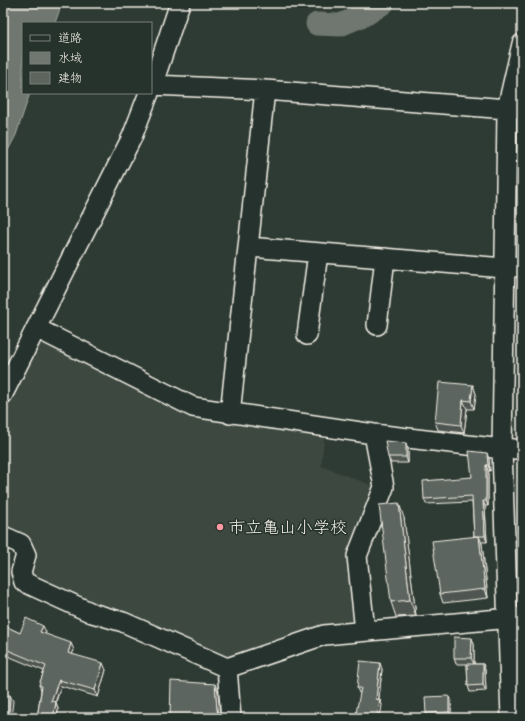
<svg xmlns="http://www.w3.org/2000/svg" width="525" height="721" viewBox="0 0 525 721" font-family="Caveat,'Klee One',sans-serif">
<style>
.built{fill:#3c4841}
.water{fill:#6f7770;stroke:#a4a8a0}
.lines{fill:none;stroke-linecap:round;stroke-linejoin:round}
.river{stroke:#6f7770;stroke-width:23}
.minor-casing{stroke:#f4f1e8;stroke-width:22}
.minor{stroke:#26332d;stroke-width:19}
.wall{fill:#4f5751;stroke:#f4f1e8}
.shaded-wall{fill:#404742;stroke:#f4f1e8}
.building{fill:#5c655e;stroke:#f4f1e8}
.poi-dot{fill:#ff9aa2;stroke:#26332d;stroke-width:1.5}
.labels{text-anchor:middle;stroke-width:3;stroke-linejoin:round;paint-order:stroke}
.poi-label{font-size:17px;fill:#f4f1e8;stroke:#26332d;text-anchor:start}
</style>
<rect width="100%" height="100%" fill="#2e3b34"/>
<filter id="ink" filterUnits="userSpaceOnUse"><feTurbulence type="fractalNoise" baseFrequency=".025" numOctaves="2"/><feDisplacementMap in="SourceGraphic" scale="8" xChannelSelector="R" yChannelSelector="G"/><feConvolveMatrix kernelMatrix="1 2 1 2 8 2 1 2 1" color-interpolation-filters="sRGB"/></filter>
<g filter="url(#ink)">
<!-- built -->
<path class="built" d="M40 339 206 418 325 433 321 466 379 488 352 556 356 626 238 659 217 658 29 578 3 531V413Z"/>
<!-- water -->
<path class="water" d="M3 3H62L55 23H23V93H30L16 135 3 160Z"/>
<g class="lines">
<!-- river -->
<path class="river" d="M317 24 340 25 366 14 383 3"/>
<!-- minor casing -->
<g class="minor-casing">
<path id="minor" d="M153 85 265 90 507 109 522 107
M151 89 180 3
M248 247 504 268 522 266
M377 325 385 258
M36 328 193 407 374 434 502 449H522
M307 335 318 253
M3 394 132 137 149 93
M230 414 265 90
M3 536 21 544 26 555 21 572 24 582 92 613 123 622 227 668
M365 631 357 556 384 487 374 434
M231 718 227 668 324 635 522 617
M511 718 502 449 506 188 507 109 522 44"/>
</g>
<!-- minor -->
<use href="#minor" class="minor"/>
</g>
<!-- wall -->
<path class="wall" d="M473 385 476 394 474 409H467L464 433 438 430 435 422Z
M408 449V463H391L388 457Z
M489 459 490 471H488V506H485L487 542H481L482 544 488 598 443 603 440 594 474 536 472 502 426 504 424 499 472 477Z
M404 518 416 616 396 617 391 602Z
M3 625 20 633 46 632 45 634 74 650 72 654 106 670 98 697 61 686 56 702 58 709 57 718H37L41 690 39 685 44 671 3 654Z
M474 644V664H483L485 670 486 691 470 692 468 686 467 664H456L454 658Z
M382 669 379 699 382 705 359 693 357 688Z
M449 696 451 702V718H427L426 713Z"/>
<!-- shaded-wall -->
<path class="shaded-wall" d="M473 385 476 394 474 409 471 401Z
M463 400 467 409 464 433 461 425Z
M406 443 408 449V463L406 457Z
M487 453 489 459 490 471 488 465Z
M486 465 488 471V506L486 501Z
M483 501 485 506 487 542 485 536Z
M399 503 404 518 416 616 410 600Z
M479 536 482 544 488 598 485 589Z
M43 626 46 632 43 639 40 632Z
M472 638 474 644V664L471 658Z
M71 643 74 650 70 659 68 653Z
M103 663 106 670 98 697 95 690Z
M380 663 382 669 378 705 376 699Z
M483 664 485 670 486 691 483 685Z
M59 680 61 686 53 708 51 701Z
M215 684 218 692 220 718H219L217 710Z
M10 695 13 701 11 718H9Z
M449 696 451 702V718L449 712Z
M380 700 382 705 380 718H377Z
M56 702 58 709 57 718H53Z"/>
<!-- building -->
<path class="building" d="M439 382 473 385 471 401 463 400 461 425 435 422Z
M385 441 406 443V457H388Z
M469 451 487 453 488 465H486V501H483L485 536H474L472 496 424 499 423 481 472 477Z
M399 503 410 600 391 602 379 505Z
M479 536 485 589 440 594 432 541Z
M26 618 43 626 40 632 71 643 68 653 103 663 95 690 59 680 51 701 56 702 53 718H37L42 686 39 685 46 666 3 648V625L20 633Z
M454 637 472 638 471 658H454Z
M360 661 380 663 376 699 380 700 377 718H355L361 688H357Z
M467 664H483V685L468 686Z
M171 681 215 684 217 710 219 716V718H170Z
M3 695H10L9 718H3Z
M449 696V712L426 713 425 697Z"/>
</g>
<!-- markers -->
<circle class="poi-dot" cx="220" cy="527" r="4"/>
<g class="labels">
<!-- poi labels -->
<g class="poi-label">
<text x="228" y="533">市立亀山小学校</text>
</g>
</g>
<!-- margin -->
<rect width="525" height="721" fill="none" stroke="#26332d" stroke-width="16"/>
<rect x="8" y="8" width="509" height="705" fill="none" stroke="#f4f1e8" stroke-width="1.5" filter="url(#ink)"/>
<!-- legend -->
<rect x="22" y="22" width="130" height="72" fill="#26332d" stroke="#787f78"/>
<rect x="30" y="35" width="20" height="6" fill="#26332d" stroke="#787f78"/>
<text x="58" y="42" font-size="12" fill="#f4f1e8">道路</text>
<rect x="30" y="52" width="20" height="12" fill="#6f7770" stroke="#787f78"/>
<text x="58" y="62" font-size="12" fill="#f4f1e8">水域</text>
<rect x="30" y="72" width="20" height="12" fill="#5c655e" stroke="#787f78"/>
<text x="58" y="82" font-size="12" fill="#f4f1e8">建物</text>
</svg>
